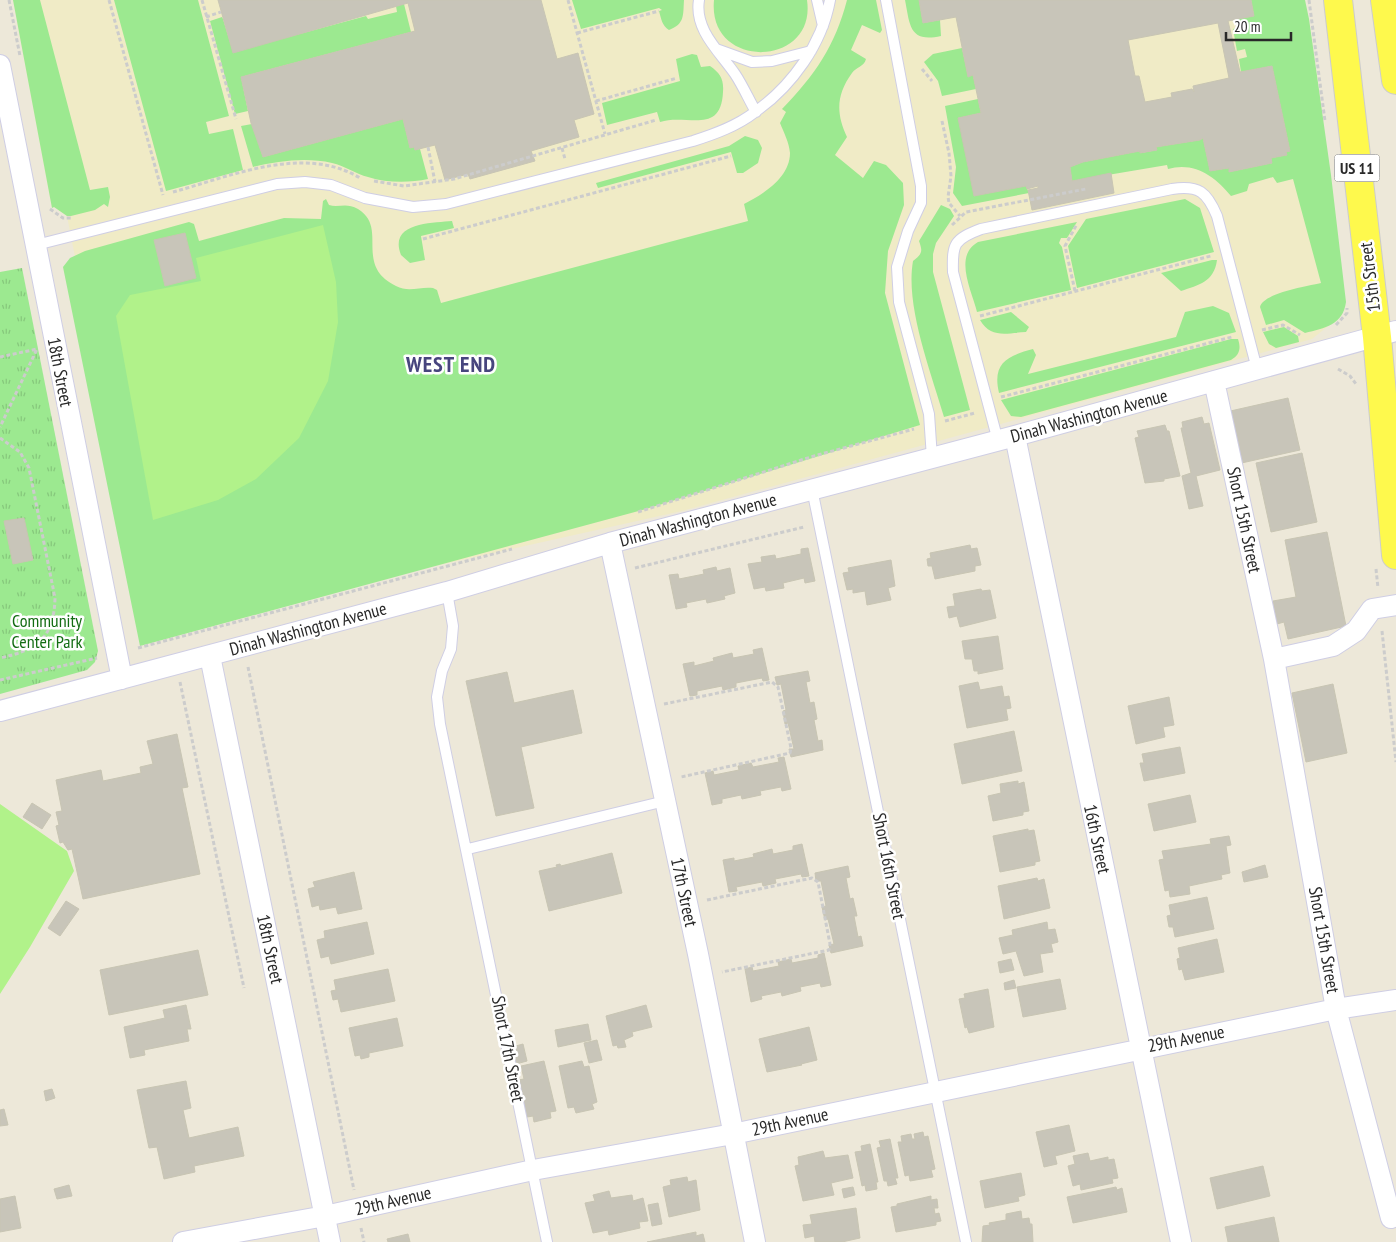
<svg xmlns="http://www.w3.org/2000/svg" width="1396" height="1242" viewBox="0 0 1396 1242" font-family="'PT Sans Narrow',sans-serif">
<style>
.education{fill:#f0ebc6}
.grass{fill:#9ce990}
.park{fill:url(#park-tufts)}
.pitch{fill:#b1f28a}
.building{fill:#c8c5b9;stroke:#c8c5b3;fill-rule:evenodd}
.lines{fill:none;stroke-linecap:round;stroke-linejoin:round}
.lane-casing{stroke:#cfcee4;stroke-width:12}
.street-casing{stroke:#cfcee4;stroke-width:22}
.primary-casing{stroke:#ccc;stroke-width:30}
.path{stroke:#ccc;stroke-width:3;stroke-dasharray:4 2.5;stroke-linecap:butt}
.lane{stroke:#fff;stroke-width:10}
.street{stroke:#fff;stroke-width:20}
.primary{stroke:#fef94d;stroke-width:28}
.labels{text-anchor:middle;stroke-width:5;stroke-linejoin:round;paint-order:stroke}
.shield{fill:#fff;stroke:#696969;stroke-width:1}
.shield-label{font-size:16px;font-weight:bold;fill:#292929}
.street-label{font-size:18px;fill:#292929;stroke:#fff}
.park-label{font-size:18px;fill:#136c13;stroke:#fff}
.district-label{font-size:22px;font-weight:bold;letter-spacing:1px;fill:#47457e;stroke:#fff}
</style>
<defs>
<pattern id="park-tufts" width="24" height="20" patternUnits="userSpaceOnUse" patternTransform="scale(1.25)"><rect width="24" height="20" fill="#9ce990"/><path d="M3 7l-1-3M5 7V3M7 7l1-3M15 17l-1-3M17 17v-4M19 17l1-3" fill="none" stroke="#86c87c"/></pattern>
</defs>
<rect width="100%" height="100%" fill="#ede8d9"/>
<!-- education -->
<path class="education" d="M13 0H1305L1345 300 1342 315 1312 339 682 511 148 630 67 216 54 207 52 208Z"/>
<!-- grass -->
<path class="grass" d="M13 0H40L90 190 108 187 110 197 108 207 104 204 95 210 71 216H67L54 207 52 208Z
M114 0H198L229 116 206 122 209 134 233 129 243 170 166 191Z
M572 0H684C683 15 685 24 669 30 662 26 661 18 659 11L662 10 659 8 581 29Z
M714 0H807C817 68 707 71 714 0Z
M847 0H876L882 30 880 33 862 25 851 50 866 59C864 67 856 67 852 73 836 95 836 114 847 137L835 155 863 178 874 161 886 165 903 183 904 205 888 251 885 293 920 425 646 509 140 646 63 267 70 258 85 251 189 222 194 224 199 241 284 218 321 219 323 201 326 199 329 205C339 208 346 202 358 209 389 228 353 265 396 286 409 293 421 286 433 288L437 290 441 303 748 221 744 204C762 195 790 178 790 153 789 142 784 133 780 123L786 112 782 109C815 75 835 46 847 0Z
M905 0H919L923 23 940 20 941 36C909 43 910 25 905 0Z
M1251 0H1305L1309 19 1331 175 1346 302C1343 325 1325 328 1305 333L1284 320 1266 325 1260 307C1263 293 1308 286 1321 283L1293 179 1277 183 1273 177 1249 184 1247 191 1231 196C1216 177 1194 161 1168 169L1167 165 1072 181 1070 167 1083 162 1140 151 1141 153 1157 150 1156 147 1200 140 1203 138 1210 171 1229 168V172L1272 163 1271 158 1287 155 1286 152 1290 151 1272 66 1241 72 1239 59 1247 57 1245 49 1237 51 1233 29 1240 27 1238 19 1254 16Z
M404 4 411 32 241 77 248 111 235 114 210 21 222 17 223 19 233 52 366 16 368 19 397 12 396 6Z
M962 48 968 76 973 75 976 89 942 96 938 81 924 62 933 54Z
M692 54 697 55 701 67 710 66C720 73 724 79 723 92 721 136 686 113 660 122L657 112 607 125 602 103 680 81 676 59Z
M978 99 981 113 958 118 1026 186 1029 193 962 206 953 193 956 167 945 106Z
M403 119 410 148 414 147 415 150 420 149 428 179C409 183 387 183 368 177 356 174 345 166 332 163 306 157 278 161 253 167L241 126 252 124 263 157Z
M745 136 758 140 762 148 758 163 743 173H737L731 152 598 188 596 183 729 146Z
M1185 199 1200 208 1214 252 1077 288 1068 246 1086 219Z
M941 205 950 209 954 216 936 243 933 254V272L970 410 944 417C931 372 905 306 913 261 922 254 923 252 919 241Z
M452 221 454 228 421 236 425 260 410 263 401 255C388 222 433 223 452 221Z
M1077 222 1067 238H1061L1059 243 1062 247 1071 290 977 312C972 291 953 256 978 242Z
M1212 260H1217C1214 282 1199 285 1181 291L1161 273Z
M1213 306 1229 313 1236 332 999 393C992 363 1007 356 1033 349L1036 355 1028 374 1176 337 1185 312Z
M1011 312 1029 327 1026 332C1007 333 991 339 980 320Z
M1284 327 1298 336 1299 342 1276 348 1269 344 1263 332Z
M1231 339H1238C1241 348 1240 355 1231 360L1021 417 1011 416 1001 400Z"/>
<!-- park -->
<path class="park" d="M22 268 98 651 95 662 87 670 0 694V272Z"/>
<!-- pitch -->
<path class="pitch" d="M323 225 336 282 338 322 328 381 299 438 256 479 218 500 153 520 116 316 130 295 201 281 196 258Z
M0 804 67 851 74 871 30 947 0 994Z"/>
<!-- building -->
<path class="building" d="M218 0H541L557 59 578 53 594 114 574 120 579 137 531 151 535 161 470 179 468 174 445 180 435 145 415 150 414 147 410 148 403 119 263 157 251 123 241 77 415 31 408 3 233 53Z
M919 0H1251L1254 16 1228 21 1240 72 1272 66 1290 151 1286 152 1287 155 1271 158 1272 163 1229 172V168L1210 171 1203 138 1200 140 1156 147 1157 150 1140 153V151L1083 162 1070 167 1072 181 1111 173 1114 193 1032 210 1028 190 1038 188V186L1027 189 1026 186 974 196 958 118 981 113 973 75 968 77 956 17 923 23ZM1218 23 1229 78 1193 86 1194 92 1192 89 1171 93 1172 97 1145 102 1139 76H1135L1128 40Z
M185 233 196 278 165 286 154 240Z
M1288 398 1300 450 1237 464 1226 412Z
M1202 417 1204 424 1209 423 1220 470 1196 476 1203 506 1189 509 1182 476 1191 473 1181 428H1183L1182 422Z
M1165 425 1167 431H1169L1180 476 1164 479V481L1145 483 1135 438 1139 437 1137 431Z
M1302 453 1317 522 1271 532 1256 463Z
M24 518 33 560 13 564 4 521Z
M1327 532 1346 626 1288 639 1284 622 1277 624 1273 601 1296 597 1285 540Z
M970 545 971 549 977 548 981 565 975 566V571L935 579 932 566H928L927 559 931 558 930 553Z
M808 548 815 581 805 583 804 578 783 583 784 588 766 591 765 587 754 589 748 564 762 562 761 557 775 555 776 559 801 554V549Z
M891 560 895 586 888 588 891 600 867 605 865 591 853 593V589L847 590 843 573 849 572 848 568Z
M716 567 717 571 730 568 735 593 724 596 725 599 707 603 706 599 686 603 687 607 676 609 669 575 678 574 679 579 704 574 703 570Z
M981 589 982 591 990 590 996 618 960 627 957 616 949 618 947 607 955 606 953 594Z
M998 636 1003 669 978 674V671H974L972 659H965L962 641Z
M762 648 769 680 763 681 762 678 736 683V687L723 690 722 686 697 691V695L690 696 683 664 694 662V666L714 661 713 658 732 653 733 658 754 654 753 650Z
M808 671 810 681 806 682 810 703 814 702 817 719 814 720 818 741 822 740 823 750 791 757 789 749H794L788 723 785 724 783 711 786 710 781 684 777 685 775 677Z
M507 672 514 703 573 690 582 733 521 747 534 808 496 816 466 681Z
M978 682 980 690 1002 686 1004 697 1009 696 1011 708 1006 709 1008 720 967 728 959 686Z
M1333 684 1347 753 1306 762 1292 693Z
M1169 697 1174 725 1163 727 1165 737 1136 744 1128 706Z
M1014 731 1022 771 962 784 954 744Z
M177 734 188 787 182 788 200 874 83 899 72 849 68 850 63 842 60 843 56 826 59 825 56 812 62 811 56 780 101 770 103 781 141 773 140 767 153 764 147 741Z
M1180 747 1185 773 1144 781 1140 763H1144L1142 754Z
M784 757 791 789 782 791 781 787 760 791 761 795 742 799 741 795 722 799V803L712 805 705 773 713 771 714 775 739 770 738 766 751 763 753 767 779 762 778 758Z
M1018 781V784L1024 782 1029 811 1023 812V815L993 821 988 796 1001 793 1000 784Z
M1190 795 1196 822 1154 831 1148 804Z
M32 803 51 815 42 829 23 817Z
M1028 829V831L1034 830 1040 861 1035 862V865L1000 872 993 836Z
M1229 836 1231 845 1226 846 1230 873 1221 875 1222 879 1189 886 1190 894 1170 897 1169 890 1165 891 1159 860 1164 859 1162 851 1211 844 1210 839Z
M802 844 809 876 802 877 801 874 775 879 776 883 763 886 762 882 736 887 737 891 729 892 723 860 734 858V861L754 857 753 854 772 849 773 854 793 850V846Z
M612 853 622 893 549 911 539 871 557 867 556 865 560 864 561 866Z
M1265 865 1268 877 1244 882 1242 872Z
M848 866 850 877 846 878 850 899 853 898 857 916H854L858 937 861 936 863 946 831 953 829 945 834 944 828 919 825 920 822 907 826 906 821 881H816L815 873Z
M354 872 362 909 338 914 336 907 320 910 319 905 312 907 308 889 315 887 313 882Z
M1037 878 1038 881 1044 879 1050 908 1004 919 998 886Z
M1207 897 1214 929 1175 937 1173 927H1169L1167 916 1171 915 1169 905Z
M66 901 79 909 60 936 48 928Z
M367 922 374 954 331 964 329 956 321 958 317 940 325 938 324 931Z
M1047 922 1048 930 1055 929 1058 942 1051 944 1053 952 1040 954 1043 972 1024 976 1016 951 1003 954 999 938 1013 935 1012 930Z
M1217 939 1224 972 1185 980 1182 969 1179 970 1177 959 1180 958 1178 948Z
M198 950 208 995 109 1015 100 970Z
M824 953 831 985 821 987 820 983 800 987 801 991 782 996 781 992 761 996 762 999 751 1002 745 969 752 967 753 971 779 966 778 962 791 959 792 963 818 958V955Z
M1011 959 1014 970 1000 973 998 962Z
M388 969 395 1001 341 1012 338 999 333 1000 331 991 336 990 334 980Z
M1060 979 1066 1009 1023 1017 1017 987Z
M1014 980 1016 988 1005 990 1004 983Z
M988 989 994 1027 969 1033 967 1027 965 1028 959 999 965 998 964 994Z
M186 1005 191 1029H187L189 1041 144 1050 145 1055 130 1058 124 1027 165 1018 163 1010Z
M646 1005 652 1027 632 1032 633 1036 624 1040 626 1047 618 1048 617 1045 613 1046 606 1016Z
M397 1018 403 1046 369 1053V1057L361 1059 360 1055 355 1056 349 1028Z
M588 1024 591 1040 558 1047 555 1030Z
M809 1027 817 1060 801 1064 802 1065 767 1072 759 1039Z
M597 1040 602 1060 589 1063 584 1043Z
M523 1044 527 1061 516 1064 512 1047Z
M544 1061 556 1111 550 1112 551 1118 534 1122 533 1116 527 1117 518 1080 524 1079 521 1066Z
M582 1061 584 1067 589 1066 597 1102 592 1104 594 1109 576 1113 574 1107 568 1108 559 1066Z
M186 1081 191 1108 183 1110 189 1138 238 1127 244 1156 194 1166 195 1172 164 1179 157 1147 149 1148 137 1090Z
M52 1089 55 1098 46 1101 44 1091Z
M4 1109 8 1125 0 1126V1110Z
M1069 1125 1075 1151 1055 1156 1057 1164 1044 1167 1036 1132Z
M923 1132 924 1137 928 1136 935 1169 931 1170 933 1177 910 1181 909 1175 905 1176 898 1142H902L901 1136 911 1134 912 1139H915L914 1134Z
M890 1139 898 1178H895L897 1184 888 1186 887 1181H884L877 1148 881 1147 879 1141Z
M870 1144 878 1182H876L877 1189 866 1191 865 1185 862 1186 855 1152 862 1151 861 1146Z
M823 1151 825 1158 848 1155 853 1178 831 1183 834 1195 803 1201 795 1166 799 1165 798 1157Z
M1088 1153 1090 1161 1108 1157V1160L1114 1159 1118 1178 1112 1179 1113 1183 1081 1190 1080 1184 1073 1186 1068 1166 1075 1164 1073 1156Z
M1263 1166 1270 1196 1217 1209 1210 1178Z
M1021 1173 1025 1195 1018 1197 1019 1201 985 1208 980 1181Z
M687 1177 688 1182 696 1180 700 1210 669 1217 663 1187 671 1185 670 1180Z
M69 1185 72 1196 57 1199 54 1189Z
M853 1187 855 1195 844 1198 842 1189Z
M1116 1187 1117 1190 1122 1188 1127 1212 1073 1223 1067 1197Z
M609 1191 611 1198 632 1195 633 1201 643 1198 648 1221 639 1222 640 1228 609 1235 608 1230 593 1233 585 1203 595 1201 593 1195Z
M15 1196 21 1228 0 1232V1199Z
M931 1196V1200L937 1199 938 1208H934L935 1214 939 1213 941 1221 936 1222V1225L896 1232 891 1207 897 1206V1204Z
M658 1203 662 1224 652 1226 648 1205Z
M856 1208 860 1238 842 1242H815L814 1236 805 1238 803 1225 812 1224 810 1215Z
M1021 1211 1022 1219 1029 1218 1030 1224H1032L1033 1242H982L983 1226 990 1225 989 1223 1006 1220V1214Z
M1274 1217 1279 1242H1228L1225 1227Z
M696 1232V1236L703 1234 705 1242H647Z
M408 1234 410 1242H388L387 1239Z"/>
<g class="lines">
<!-- lane casing -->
<g class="lane-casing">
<path id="lane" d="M699 0C694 30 720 52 735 74 743 86 749 100 756 112
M817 0 823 26
M886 0 921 186V203L908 231 897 267 899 302 929 414 932 458
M716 49 752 62 772 61 811 51
M36 245 277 184 305 182 331 185 365 198 413 207 446 204 693 141C715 134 737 126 755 112 792 86 822 44 830 0
M998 441 953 272C952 244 954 239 981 229L1172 189C1199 185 1207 192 1217 216L1257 369
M812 489 966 1242
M447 592 453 626 451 649 442 671 437 697 440 724 547 1242
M468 849 665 801"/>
</g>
<!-- street casing -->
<g class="street-casing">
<path id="street" d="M0 65 122 679
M1214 381 1274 659 1336 1009 1391 1218
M1015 436 1181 1242
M610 543 698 954 755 1242
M210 656 330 1242
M1274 659 1333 646 1356 631 1372 609 1396 605
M0 711 447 592 610 543 1015 436 1396 331
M183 1242 325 1216 533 1170 733 1134 1336 1009 1396 1000"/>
</g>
<!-- primary casing -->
<g class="primary-casing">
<path id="primary" d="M1338 0 1377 337 1396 555
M1385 0 1396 80"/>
</g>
<!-- path -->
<path class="path" d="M9 0 20 56
M109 0 163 195
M202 0 236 119
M568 0 605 134
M1309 0 1325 121
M206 17 221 12
M577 33 659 11
M922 69 932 81
M596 101 677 78
M942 121 949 153 951 176 948 197 949 203 960 216
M428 147 435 182
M562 148 565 159
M374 181 404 186 454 179 656 120
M173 192C232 176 303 144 360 178
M50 209 63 218H73
M952 225 966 212 1086 189
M423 239 731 156
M1075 291 1065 246 1077 224
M980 316 1211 256
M1336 325 1347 313V308
M1262 330 1283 325 1300 335
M0 357 37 349 0 427
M1338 369 1350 376 1356 384
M1001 397 1232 337
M945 421 975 413
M0 438 20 452 29 468 55 598C54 638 37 650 0 658
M638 512 814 456 914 429
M635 568 804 527
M1376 569 1378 588
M1382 631 1396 762
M138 648 512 549
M248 667 354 1190
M0 680 97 658
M180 682 244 988
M664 704 772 682 778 687 791 748 790 753 681 777
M707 900 812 878 818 882 830 944 829 950 722 972
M361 1228 364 1242"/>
<!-- lane -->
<use href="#lane" class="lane"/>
<!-- street -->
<use href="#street" class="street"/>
<!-- primary -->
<use href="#primary" class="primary"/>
</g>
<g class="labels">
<!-- shield labels -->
<rect class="shield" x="1334.5" y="154.5" width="45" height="27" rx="4"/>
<g class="shield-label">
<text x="1357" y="174">US 11</text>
</g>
<!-- street labels -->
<g class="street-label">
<text transform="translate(1370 277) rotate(-97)" y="6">15th Street</text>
<text transform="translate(60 372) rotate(79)" y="6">18th Street</text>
<text transform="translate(1089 416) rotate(-15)" y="6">Dinah Washington Avenue</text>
<text transform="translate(698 520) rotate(-15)" y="6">Dinah Washington Avenue</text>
<text transform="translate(1244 520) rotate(78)" y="6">Short 15th Street</text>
<text transform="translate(308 629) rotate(-15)" y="6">Dinah Washington Avenue</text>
<text transform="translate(1097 839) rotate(78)" y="6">16th Street</text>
<text transform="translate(889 866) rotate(79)" y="6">Short 16th Street</text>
<text transform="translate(684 892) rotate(78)" y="6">17th Street</text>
<text transform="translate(1324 940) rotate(80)" y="6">Short 15th Street</text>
<text transform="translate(270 949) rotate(78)" y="6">18th Street</text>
<text transform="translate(1186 1039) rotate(-11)" y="6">29th Avenue</text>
<text transform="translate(508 1049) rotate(79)" y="6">Short 17th Street</text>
<text transform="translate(790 1122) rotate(-12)" y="6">29th Avenue</text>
<text transform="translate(393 1201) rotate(-13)" y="6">29th Avenue</text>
</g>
<!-- park labels -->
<g class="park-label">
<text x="47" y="627">Community<tspan x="47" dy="21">Center Park</tspan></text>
</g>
<!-- district labels -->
<g class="district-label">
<text x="451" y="372">WEST END</text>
</g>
</g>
<!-- scale -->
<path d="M1226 32v8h65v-8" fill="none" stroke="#292929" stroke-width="2.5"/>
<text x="1234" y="32" font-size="15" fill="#292929" stroke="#ffffff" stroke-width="4" paint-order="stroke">20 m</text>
</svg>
